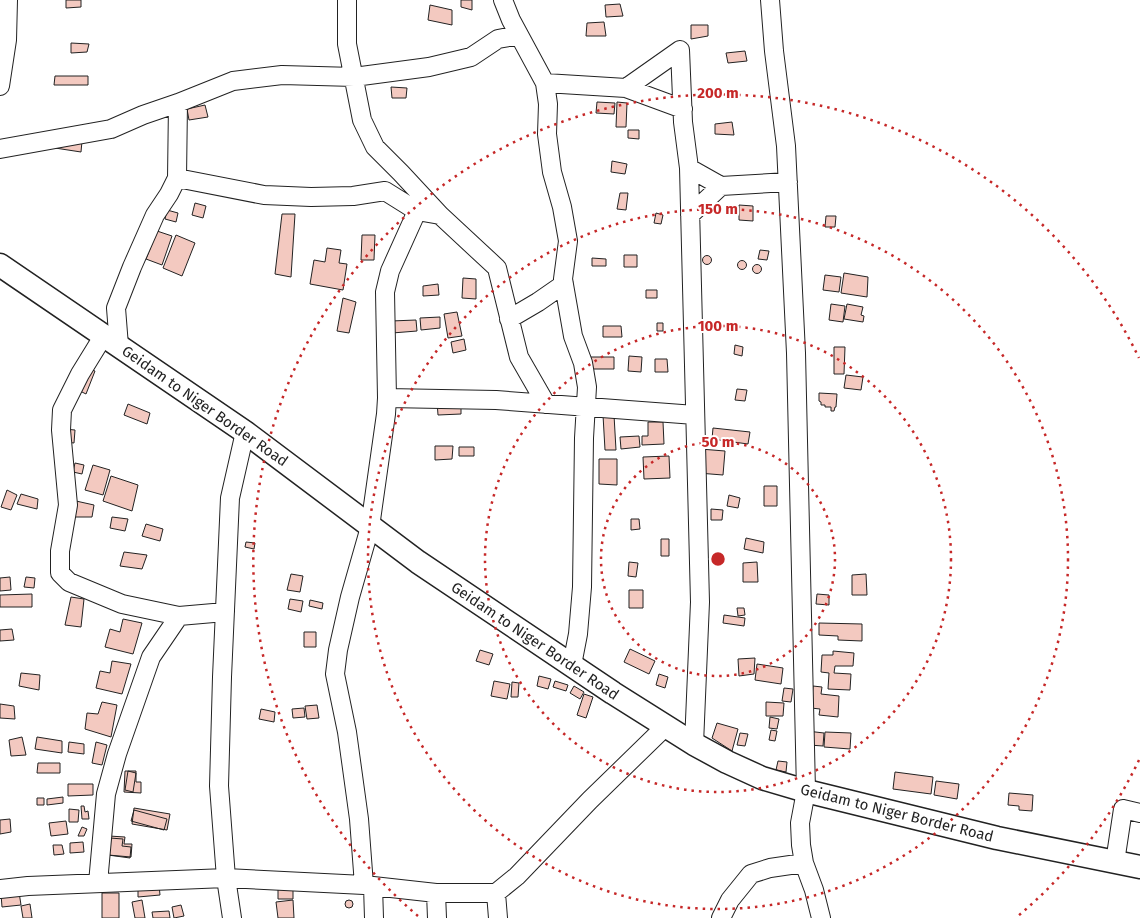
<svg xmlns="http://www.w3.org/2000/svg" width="1140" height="918" viewBox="0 0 1140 918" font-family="'Fira Sans',sans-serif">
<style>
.building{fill:#f3c9c0;stroke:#222}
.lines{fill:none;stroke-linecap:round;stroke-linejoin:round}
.minor-casing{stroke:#222;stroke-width:20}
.major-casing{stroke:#222;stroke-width:25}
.minor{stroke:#fff;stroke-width:18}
.major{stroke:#fff;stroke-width:22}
.ring{fill:none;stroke:#c62828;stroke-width:2.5;stroke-dasharray:2.5 5}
.labels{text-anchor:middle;stroke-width:4;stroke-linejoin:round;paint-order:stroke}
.street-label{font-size:15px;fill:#222;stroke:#fff}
.centre{fill:#c62828;stroke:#fff;stroke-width:2.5}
.ring-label{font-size:15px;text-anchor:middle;font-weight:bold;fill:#c62828;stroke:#fff;stroke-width:4;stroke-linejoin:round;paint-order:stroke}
</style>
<rect width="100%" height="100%" fill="#fff"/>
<!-- building -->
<path class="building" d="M66 0H81V7L66 8Z
M461 0H472V10L461 7Z
M620 4 623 16 606 17 605 5Z
M430 5 452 10V25L428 20Z
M604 22 606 36H586L587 23Z
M691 25H708V36L691 39Z
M71 43 89 44 87 52 71 53Z
M745 51 747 61 728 63 726 53Z
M55 76H88V85H54Z
M391 87 407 88 406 98H392Z
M597 102 615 103 614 114 596 113Z
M617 102 627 103 626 127H616Z
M205 105 208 117 189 120 187 109Z
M732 122 734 135 715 134V124Z
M628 130H639V139L628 138Z
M82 141 81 152 55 148 57 142Z
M612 161 627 164 625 174 611 172Z
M620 193H628L626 210 617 209Z
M195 203 206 206 203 218 192 215Z
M739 205 753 206V221L739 220Z
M167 210 178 213 176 222 165 219Z
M656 213 663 215 661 224 654 223Z
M282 214H295L291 277 275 274Z
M826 216H836L835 227H825Z
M157 231 172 236 162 265 146 259Z
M176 235 195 243 182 276 163 268Z
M362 235H375L374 260H361Z
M327 248 341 250 339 263 347 264 343 290 310 284 314 260 325 262Z
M760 250 769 251 767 260 758 259Z
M624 255H637V267H624Z
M702.5 260a4.5 4.5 0 1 1 9 0a4.5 4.5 0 1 1-9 0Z
M592 258 606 259V266H592Z
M737.5 265a4.5 4.5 0 1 1 9 0a4.5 4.5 0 1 1-9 0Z
M752.5 269a4.5 4.5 0 1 1 9 0a4.5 4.5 0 1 1-9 0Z
M844 273 868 277 867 297 841 293Z
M825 275 841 277 839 292 823 290Z
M463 278 476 279V299L462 298Z
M438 284 439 295 423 296V286Z
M646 290H657V298H646Z
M343 298 356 302 349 333 337 331Z
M831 304 845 306 843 322 829 320Z
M847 304 863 307 861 315 864 316 863 322 844 319Z
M457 312 462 336 448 338 444 314Z
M440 317V328L421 330 420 318Z
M416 320 417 331 392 333 391 321Z
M657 323H663V331H657Z
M603 326H621L622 337H603Z
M464 339 466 350 453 353 451 342Z
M735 345 743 347 742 356 734 354Z
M834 347H845L844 374H834Z
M629 356 642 357 641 372 628 371Z
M590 357H614V369H590Z
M655 359H667L668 372H655Z
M87 368 95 371 86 394 76 389Z
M846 375 863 377 861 390 844 388Z
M737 389 747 390 745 401 735 400Z
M819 393 837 394 836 407H835L834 411H831V407H825V405H821V402L819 401Z
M437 401 461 405V414L438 415Z
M128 404 150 413 147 424 124 415Z
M603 415H614L616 450H605Z
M648 422H663L664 444 642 445V436H648Z
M713 428 750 432 748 444 712 439Z
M64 429 75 430 74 443 65 442Z
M639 436 640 447 621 449 620 437Z
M435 446H453L452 459 435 460Z
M459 447H474V456H459Z
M700 449 725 451 723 475 698 473Z
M669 456 670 478 644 479 643 457Z
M599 459H617V485L599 484Z
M75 463 84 465 82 474 73 472Z
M93 465 110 470 103 495 85 490Z
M111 476 138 485 132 511 103 501Z
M764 486H777V506H764Z
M7 490 17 495 11 510 1 507Z
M21 494 38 499 37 509 17 504Z
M729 495 740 498 738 508 727 506Z
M76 501 94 505 92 517H71Z
M711 509 723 510 722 520H711Z
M112 517 128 519 125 531 110 528Z
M631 519H639L640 529 631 530Z
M146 524 163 529 160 541 142 536Z
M746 538 764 542 763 553 744 549Z
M661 539H669V556H661Z
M246 542 255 543 254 549 245 547Z
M124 552 147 555 142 569 120 566Z
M629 562 638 563 636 577 628 576Z
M757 562 758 582H743V563Z
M291 574 303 576 300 592 287 590Z
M866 574 867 595H852V575Z
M10 577 11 590 0 591V578Z
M26 577 35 578 34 588 24 587Z
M629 590H643V608H629Z
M32 594V607H0V595Z
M817 594 829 595V605L816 604Z
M71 597 84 599 81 627 65 625Z
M290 599 303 601 301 612 288 609Z
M310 600 323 603 322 609 309 606Z
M737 608H744L745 615 738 616Z
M724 615 745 618 744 626 723 623Z
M123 619 142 623 133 654 105 647 110 629 120 632Z
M819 623 862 624V641L838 640V636L819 635Z
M12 629 14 640 0 641V630Z
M304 632H316V647H304Z
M630 649 655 661 649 674 624 662Z
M480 650 493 654 489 665 476 661Z
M833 651 854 653 853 666H835L834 673 851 674 850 690 828 689 829 673 821 672 822 655H833Z
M755 658 754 674 739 676 738 659Z
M112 661 131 664 122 694 96 688 100 671 110 673Z
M757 664 783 668 781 684 755 680Z
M21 673 40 675 39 690 19 686Z
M659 674 668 677 665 688 656 685Z
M539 676 551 679 548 689 537 686Z
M494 681 510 684 507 699 491 696Z
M555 681 568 685 566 691 553 687Z
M512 682 519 683 518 697H511Z
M574 686 584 692 580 699 570 693Z
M813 686 822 687 821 694 839 696 838 717 819 715 820 709 811 708Z
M784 688 793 689 791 702 782 701Z
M584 694 593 697 586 718 577 715Z
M102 702 117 705 111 737 85 729 87 713 98 714Z
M766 702 784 703 783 716H766Z
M0 704 14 706 15 719 0 718Z
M317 705 319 718 307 719 305 706Z
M304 708 305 717 293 718 292 709Z
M261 709 275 712 274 722 259 719Z
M770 717 779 719 777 729 769 728Z
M717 723 738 729 732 751 712 738Z
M771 730 777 731 775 741 769 740Z
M807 731 824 733 823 746 809 745Z
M825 732 851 733 850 749 824 747Z
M740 733 748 734 745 746 737 745Z
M22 737 26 755 11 756 9 740Z
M37 737 62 741V753L35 749Z
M69 742 84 744V754L68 752Z
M96 742 107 745 102 765 92 763Z
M778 761 787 762 786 772 776 770Z
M38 763H60V773H37Z
M125 771H136V782H141V793L124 792Z
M128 771 136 773 133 792 125 790Z
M895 772 933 777 931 794 893 789Z
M936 781 959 784 957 799 934 795Z
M68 784H93V795L68 796Z
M1009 793 1033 795 1032 811 1019 810V806L1008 805Z
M63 797V803L47 805V799Z
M37 798H44V805H37Z
M81 806H84L85 812 88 811 89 819H82Z
M134 808 170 814 167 830 132 824Z
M69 809 79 810 78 822H69Z
M134 810 167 819 164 830 131 821Z
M10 819 11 832 0 834V820Z
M66 821 68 834 51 836 49 823Z
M82 827 87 829 84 836H78Z
M109 836 125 837 124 844H132L131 857 108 855Z
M110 838 123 839 122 846 131 847 130 858 108 855Z
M83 842 84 852 70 853V843Z
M53 845H62L64 854 54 855Z
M159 885 160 895 138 897V886Z
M278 887H293V899H278Z
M19 892 21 905 2 907 1 894Z
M102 893H119V918H102Z
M142 900 145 918H135L132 902Z
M293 900 294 918H278L276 902Z
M345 904a4 4 0 1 1 8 0a4 4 0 1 1-8 0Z
M30 904 32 918H23L21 906Z
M181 905 184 916 174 918 172 907Z
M169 911 170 918H153L152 912Z"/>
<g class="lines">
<!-- minor casing -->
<g class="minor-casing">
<path id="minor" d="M347 0V44L362 120 375 147 401 173 440 215
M503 0 511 20 545 83 548 104 547 134 552 172 562 207 568 241 563 279 573 336 583 363 587 387 584 438 582 587 578 634 572 665
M770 0 774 51 786 146 796 353 806 791 800 823 801 845 804 863 814 890 821 918
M680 50 683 122 689 168 700 602 694 744
M545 83 626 88 683 109
M0 86 7 40 8 0
M626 88 680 50
M0 149 111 129 143 115 178 103 233 81 282 75 354 77 429 67 471 57 498 39 519 35
M689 168 721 186 788 182
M177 178 178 103
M690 215 721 186
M509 319 538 302 564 284
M104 335 80 374 62 410 61 430 68 505 60 551V573L69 582 122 604 179 616 225 612
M119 346 116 308 132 267 155 215 169 194 177 178 264 195 311 197 353 196 385 191 417 211 440 215 497 268 519 357 546 404
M387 398 496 400 695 415
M1115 862 1123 809 1140 813
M98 883 106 794 117 754 151 657 179 616
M364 885 359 819 347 732 335 674 338 650 350 597 370 527 386 414 387 398 385 292 390 271 417 211
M373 886 374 918
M0 889 28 886 226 878 364 885 436 893H496L517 876 590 800 666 726
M436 893 437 918
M496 893 498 918
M232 918 226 878 219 786 222 677 230 498 245 432
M721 918 730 900 751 874 770 868 804 863"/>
</g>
<!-- major casing -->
<g class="major-casing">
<path id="major" d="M0 265 245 432 418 562 613 693 694 744 727 762 762 778 806 791 997 838 1140 867"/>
</g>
<!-- minor -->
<use href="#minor" class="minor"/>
<!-- major -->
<use href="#major" class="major"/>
</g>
<!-- distance rings -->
<g class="ring">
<circle cx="718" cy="559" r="117"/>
<circle cx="718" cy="559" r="233"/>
<circle cx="718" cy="559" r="350"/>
<path d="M1139 760A466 466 0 0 1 1018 916M418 916A466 466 0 1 1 1139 358"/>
</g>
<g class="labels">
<!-- street labels -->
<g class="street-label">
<text transform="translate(205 406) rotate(35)" y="5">Geidam to Niger Border Road</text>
<text transform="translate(535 641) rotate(34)" y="5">Geidam to Niger Border Road</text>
<text transform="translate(897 813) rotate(14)" y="5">Geidam to Niger Border Road</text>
</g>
</g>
<circle cx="718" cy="559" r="8" class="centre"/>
<g class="ring-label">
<text x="718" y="98">200 m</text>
<text x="718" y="214">150 m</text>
<text x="718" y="331">100 m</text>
<text x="718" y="447">50 m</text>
</g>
</svg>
